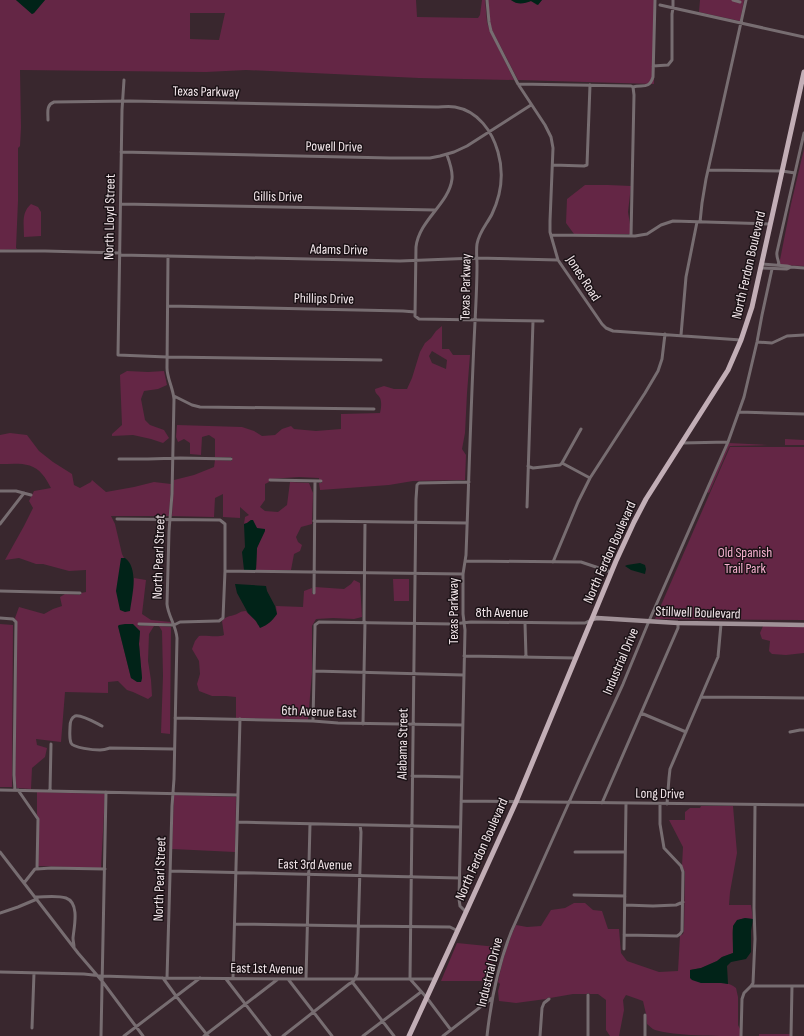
<svg xmlns="http://www.w3.org/2000/svg" width="804" height="1036" viewBox="0 0 804 1036" font-family="'Sofia Sans Condensed',sans-serif">
<style>
.green{fill:#642645;fill-rule:evenodd}
.water{fill:#012318}
.lines{fill:none;stroke-linecap:round;stroke-linejoin:round}
.street{stroke:#776d71;stroke-width:3}
.secondary{stroke:#a19298;stroke-width:4.5}
.primary{stroke:#c2aeb6;stroke-width:5}
.labels{text-anchor:middle;stroke-width:3;stroke-linejoin:round;paint-order:stroke}
.street-label{font-size:14px;fill:#f3e7eb;stroke:#1b1216}
.park-label{font-size:14px;fill:#f6b2d0;stroke:#1b1216}
</style>
<rect width="100%" height="100%" fill="#39272e"/>
<!-- green -->
<path class="green" d="M0 0H16L32 14 34 13 45 0H416L417 17 478 18 480 15 482 0H485L487 22 490 31 514 80 419 78 246 70 206 72 20 70 21 127 20 146 18 148V201L16 248 17 249 0 250ZM190 13H225L219 40 190 39Z
M488 0H511C515 3 526 3 531 1L537 5 542 0H655L654 84 518 80 492 30 490 22Z
M700 0H744L740 21 699 12Z
M804 149V266L779 265 791 204Z
M585 185H608L631 186 628 212 630 224V234H574L566 223 567 199Z
M31 204 38 207 41 212V236L24 237C24 224 21 213 31 204Z
M442 326V349H449L453 355H470L467 393 465 433 462 449 466 455 465 480 413 481 389 485 320 490 319 483H322V480H319V478L299 477 269 479V482L265 484V500L260 507 265 511 278 512 287 505 290 482 309 483 313 493 312 524 301 527 296 537 298 542 302 545 300 551 294 554 291 570H256L257 548 259 542 257 528 251 520 247 523 244 524 245 517 249 515 240 507V518L223 517V494L215 498 214 517 172 516 174 480 194 475 214 467 215 460 232 461V457H215V439L209 435 202 437 201 455 190 454V443L184 439 178 442 176 437 177 425 242 427 254 431 262 436 275 435 282 429 291 426 294 429 316 431 341 429V414L380 413C381 409 382 402 380 398 378 394 375 394 375 389L384 386 394 389H407L412 378 420 352 425 343 431 338 436 331ZM432 351 447 360 446 369 432 363 429 356Z
M127 371 148 372 164 371 167 385 158 389 144 391 141 399 145 420 150 425 164 430 169 438 163 443 151 439 133 435 112 436V434L122 425 120 375Z
M10 433 27 435 39 451 53 462 72 474 74 485 80 488 91 482 92 480 106 492 134 487 154 482 171 484 169 516H111L115 524 122 554 124 558H121L133 592 134 578 146 580 142 614 151 620 171 622V623H138V626H154L149 634 148 661 151 680 152 696 148 699 133 692 127 690 118 681 108 682V693L65 692 61 742 36 739 37 745 47 748 45 757 32 768 31 789 17 788 15 778 17 622 15 618 19 607 44 614 53 609 62 606 60 597 65 594 81 595V593L86 592V570L69 571 43 564H36L19 558 5 560 24 526 33 508 29 501 34 491 51 488C48 483 46 478 42 474 32 461 15 464 0 464V435ZM118 626 140 631 139 644 142 678 141 682 131 678Z
M785 439 804 440V445H785Z
M729 443 769 445 730 446 729 447 709 493 707 492Z
M730 447H804V620L655 619Z
M393 579H409V601H394Z
M354 580 360 583 362 617 354 619 333 618 316 619 312 626V673L308 720 236 718V697L226 696H212L199 691 197 684 200 674 199 661 192 649 195 641 199 636C207 635 217 638 224 635L222 621C227 616 227 617 234 615 239 614 239 611 246 611 250 617 255 618 258 625L277 614 276 606 303 607 304 591 312 588V594H315V587L344 589 351 584Z
M0 624 13 625 12 787H0Z
M159 626 171 627 170 734 161 733 163 676 162 631Z
M763 626 804 627V653L786 655 772 654 769 651 770 641 762 639 760 633Z
M37 792 105 794 101 868 38 866 39 821 37 814Z
M174 795 236 797 235 852 172 849Z
M701 806H733L737 853 730 892 729 905H751L753 919C726 915 733 935 733 953L722 957 717 961 701 968 690 970 701 983C712 983 727 980 736 988L738 997V1025L740 1029V1036C717 1036 675 1036 655 1030 652 1029 650 1026 647 1024L646 1014 643 1001 629 996 626 995 623 1000 624 1010 619 1036H610L606 1030V1000L598 994H590L587 993V994H573L550 998 549 997 546 999 516 1003 499 1001 498 991 500 984 498 982C502 962 507 944 516 925L527 927 541 926 551 910 565 908 574 903H585L593 910 602 911 608 929H619L621 953 627 961 659 972 678 971 680 936 683 934 684 930 685 872 682 866 683 847 669 820H685V812L690 808H700Z
M457 943 497 947 487 981H441Z
M759 1034H790V1036H759Z"/>
<!-- water -->
<path class="water" d="M16 0H45L34 13 32 14Z
M511 0H542L538 5 531 1C524 4 517 5 511 0Z
M251 520H253L257 528 265 529V531L257 548 256 570H244L242 552 245 547 244 524 247 523Z
M121 558H125C139 568 132 596 130 611L125 612 120 610 116 591Z
M640 563 645 565 646 569 645 574 631 570 625 566 627 565Z
M235 584 266 586 267 591 275 606 277 614C272 621 268 625 260 628L256 621 248 613 237 593Z
M125 624H133L140 631 139 644 142 678 141 682H137L131 678 118 626 119 625Z
M745 918 753 919 751 931V952L746 959 731 962 727 966 728 984 721 983H701L692 980 690 978V970L701 968 717 961 722 957 733 953V926L737 920Z"/>
<g class="lines">
<!-- street -->
<path class="street" d="M487 0 489 22 491 31 518 84 545 125 551 137 553 148 550 221V232L558 260 602 324 606 328 613 331 741 340
M733 0 740 2
M660 5 804 37
M653 66 668 65 672 60V14L673 8V0
M124 80 122 110 118 355 167 357 381 360
M518 84 631 86 633 87C642 84 649 90 653 77L655 0
M48 120C48 112 46 105 54 102L130 101 436 107C442 107 449 106 455 107 478 111 492 131 498 152 504 173 501 195 492 214 487 224 479 232 477 244 476 251 477 258 477 265 477 284 476 303 475 322 471 400 469 477 466 555L463 574V614L465 630 459 899 460 906 466 912
M121 152 390 158H430L440 156 454 152 467 146 531 105
M447 155C450 163 453 171 452 179 449 204 419 220 416 247L415 316 419 319 543 321
M553 165 584 166 587 165 590 85
M708 170 782 171 795 173
M121 204 435 210
M700 222 702 203 706 179 746 0
M551 235 635 236 647 234 661 225 673 221 770 224
M631 236 634 95 633 87
M0 251H45L120 253
M120 255 400 261 476 258 558 260
M761 264 787 266 791 267 804 268
M779 265C779 261 776 257 777 252L804 133
M760 268 787 269 791 267
M168 306 403 311 415 312
M681 335 686 277 697 222
M757 342 772 343 787 336 804 335
M174 396 192 405 200 407 374 409
M739 412 804 414
M682 443 728 442
M119 459H148L180 458 231 459
M562 463 581 429
M562 463 590 478
M528 466 530 467 533 468 560 465 562 463
M270 480 321 481
M0 491H16L31 495
M527 507 533 321
M117 519 220 520 225 524V571L223 618 219 621H217L180 622 174 625 139 624
M314 521 467 523
M0 524 24 493
M465 561 581 562 611 572
M553 562 578 502 590 478 645 393 658 371 662 359 665 334
M225 571 463 574
M0 591 80 593
M314 593 315 481
M0 618 13 619 16 622 14 775 15 790
M364 622 365 522
M525 623 526 657
M464 656 575 658
M314 671 463 675
M701 697 804 698
M641 713 686 732
M175 718 313 721 338 723 462 725
M313 721 315 628V625L319 622 453 624 471 622 573 623H585L591 620
M363 724 365 622
M102 726C96 723 81 714 75 716 71 718 70 722 70 727 70 731 69 738 71 743 73 748 94 750 100 750 104 750 107 749 110 748L174 749
M790 732 800 730H804
M412 776 461 777
M0 790 238 795
M18 790 38 819 37 869
M50 791 51 744
M461 801 804 805
M602 803 678 628V623
M667 804 669 778 670 769 718 657 721 624
M237 822 460 827
M0 852 78 953 102 981 143 1036
M575 852H625
M37 869 51 868 105 869
M170 871 459 878
M24 883 35 869H37
M574 895 625 896
M35 897C45 897 57 895 66 898 80 903 74 927 73 938 73 941 74 944 74 947
M625 905 653 906 676 905 683 902
M0 913 18 907 37 899
M235 924 358 926 450 927 458 931
M624 935 677 936 680 934 682 931 683 872 681 866 664 848 660 824V804
M624 949 626 803
M0 972 84 974 102 976 163 978 306 979H436
M163 978 176 996 208 1036
M167 978 172 806 174 779 177 638C176 625 168 616 167 604L169 531 172 494 174 399C173 388 167 378 167 368L168 256
M233 978 240 719
M226 979 270 1036
M288 979 332 1036
M306 979 310 824
M353 983 394 1036
M751 986 753 983 755 939 754 908 755 805
M32 1028 34 973
M451 1030 427 998 410 979 416 499 417 485 419 483 469 482
M101 1036 106 792
M124 1036 200 978
M204 1036 278 979
M283 1036 349 984C354 982 355 979 357 974L361 832 360 825
M363 1036 421 992
M443 1036 492 998
M487 1036C491 1000 498 964 512 930L579 780 623 684 649 621 728 442 744 397 757 342 762 315 772 269
M540 1036 542 1008 544 1003 549 999
M588 1036V995
M645 1036V1015
M741 1036 742 999 744 993 751 986H804
M791 1036 792 986"/>
<!-- secondary -->
<path class="secondary" d="M592 619 597 618 678 623 804 625"/>
<!-- primary -->
<path class="primary" d="M409 1036 451 945 516 802 616 561 634 522 646 499 728 370 741 340 752 307 804 72"/>
</g>
<g class="labels">
<!-- street labels -->
<g class="street-label">
<text transform="translate(206 91) rotate(1)" y="5">Texas Parkway</text>
<text transform="translate(334 146) rotate(1)" y="5">Powell Drive</text>
<text transform="translate(278 196) rotate(1)" y="5">Gillis Drive</text>
<text transform="translate(109 217) rotate(-89)" y="5">North Lloyd Street</text>
<text transform="translate(339 249) rotate(1)" y="5">Adams Drive</text>
<text transform="translate(748 265) rotate(-77)" y="5">North Ferdon Boulevard</text>
<text transform="translate(584 278) rotate(57)" y="5">Jones Road</text>
<text transform="translate(465 287) rotate(-89)" y="5">Texas Parkway</text>
<text transform="translate(324 298) rotate(1)" y="5">Phillips Drive</text>
<text transform="translate(609 552) rotate(-66)" y="5">North Ferdon Boulevard</text>
<text transform="translate(158 557) rotate(-88)" y="5">North Pearl Street</text>
<text transform="translate(453 611) rotate(-90)" y="5">Texas Parkway</text>
<text x="502" y="617">8th Avenue</text>
<text transform="translate(698 612) rotate(2)" y="5">Stillwell Boulevard</text>
<text transform="translate(620 661) rotate(-67)" y="5">Industrial Drive</text>
<text transform="translate(319 711) rotate(2)" y="5">6th Avenue East</text>
<text transform="translate(402 744) rotate(-89)" y="5">Alabama Street</text>
<text transform="translate(660 793) rotate(1)" y="5">Long Drive</text>
<text transform="translate(481 849) rotate(-66)" y="5">North Ferdon Boulevard</text>
<text transform="translate(315 864) rotate(1)" y="5">East 3rd Avenue</text>
<text transform="translate(159 879) rotate(-88)" y="5">North Pearl Street</text>
<text transform="translate(267 968) rotate(1)" y="5">East 1st Avenue</text>
<text transform="translate(489 972) rotate(-76)" y="5">Industrial Drive</text>
</g>
<!-- park labels -->
<g class="park-label">
<text x="745" y="557">Old Spanish<tspan x="745" dy="16">Trail Park</tspan></text>
</g>
</g>
</svg>
